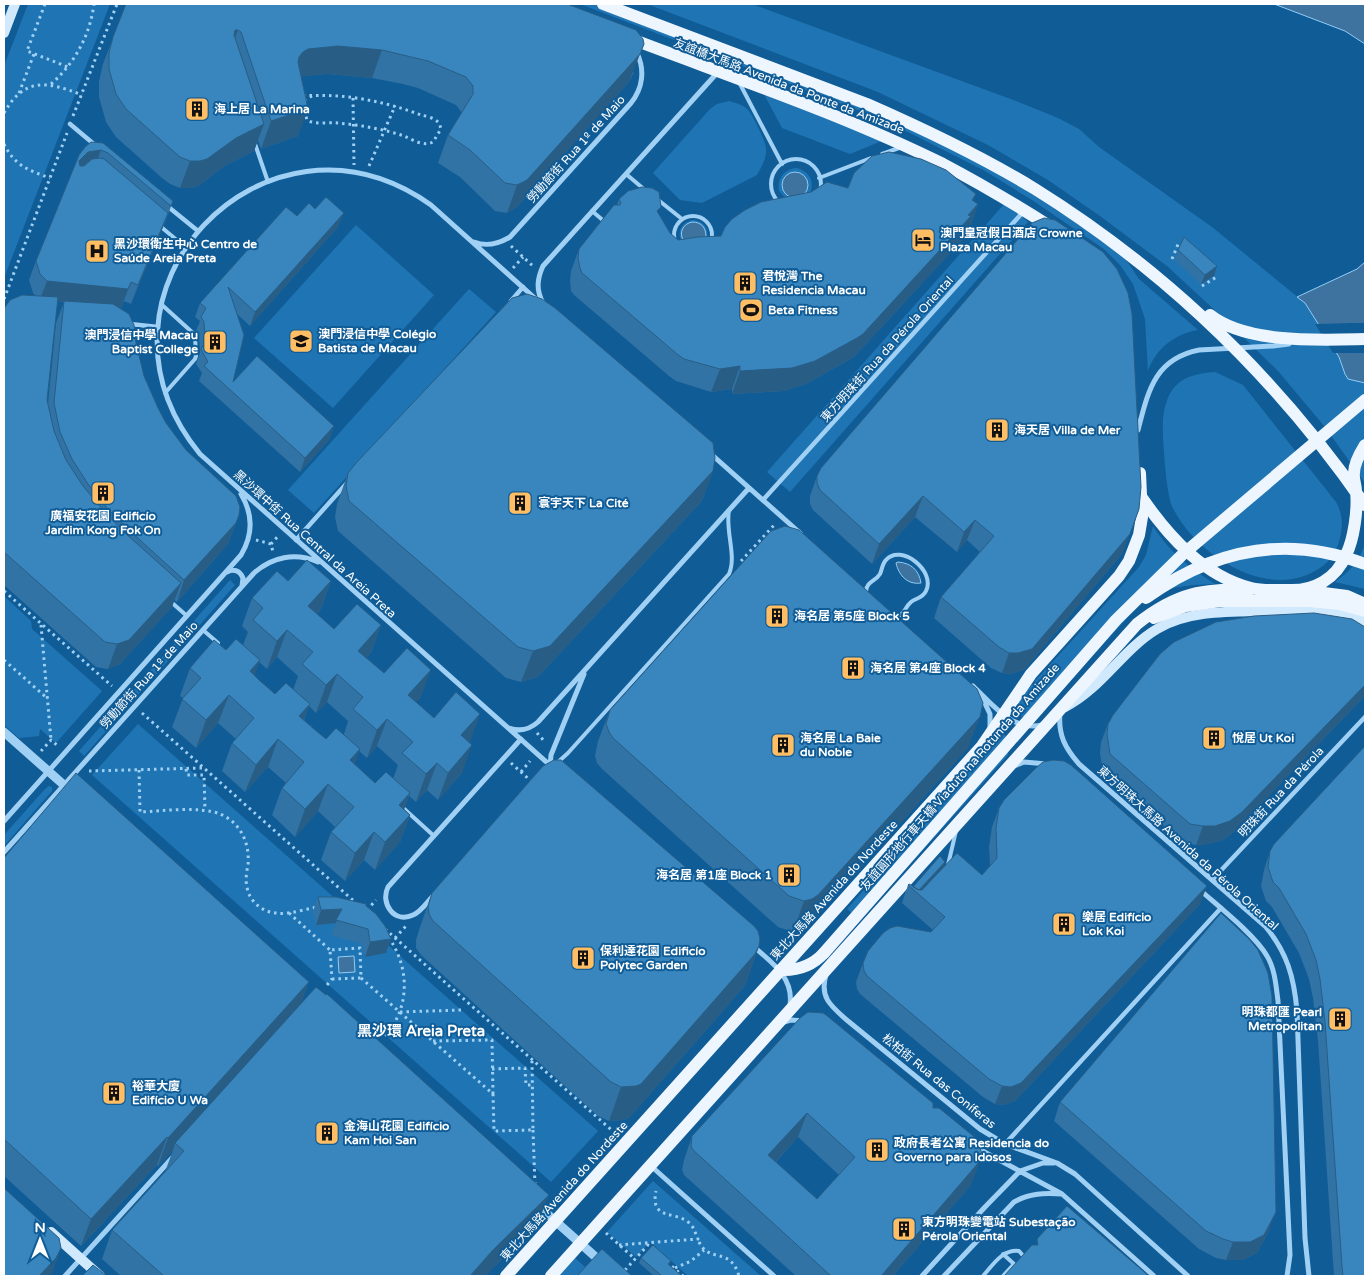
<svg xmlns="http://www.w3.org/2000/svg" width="1369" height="1280" viewBox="0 0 1369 1280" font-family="'Varela Round','Noto Sans SC',sans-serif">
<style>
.green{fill:#1f75b4}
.water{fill:#3d739e;stroke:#91cdf7}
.pier{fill:#105c97}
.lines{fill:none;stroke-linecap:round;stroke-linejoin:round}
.path{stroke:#a0d0f4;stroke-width:3;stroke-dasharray:2.5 4;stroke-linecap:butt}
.service{stroke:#a0d0f4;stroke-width:4}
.pedestrian{stroke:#a0d0f4;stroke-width:4.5}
.minor{stroke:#a0d0f4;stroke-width:5}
.tertiary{stroke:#a0d0f4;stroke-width:9}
.secondary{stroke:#d0e9fd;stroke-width:10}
.primary{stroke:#edf6ff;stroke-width:12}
.primary-bridge{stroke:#edf6ff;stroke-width:12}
.wall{fill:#3173a4;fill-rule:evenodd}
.shaded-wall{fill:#285e86}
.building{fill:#3986bf;stroke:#285e86;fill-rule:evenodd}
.labels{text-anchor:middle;stroke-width:4;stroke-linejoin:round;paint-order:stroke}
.street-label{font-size:12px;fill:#fff;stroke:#105c97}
.poi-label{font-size:12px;font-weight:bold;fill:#fff;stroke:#105c97;text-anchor:start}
.quarter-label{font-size:15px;font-weight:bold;fill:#fff;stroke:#105c97}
</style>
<rect width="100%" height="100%" fill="#105c97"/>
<!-- green -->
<path class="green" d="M28 4H110L4 278V66Z
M580 4H599L863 105 988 166 1120 251 1139 279 1198 330C1175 334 1156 348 1148 371L1145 319 1133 284 1120 265 1104 249 1032 200 985 171 908 132 860 111Z
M647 4H752L1016 101 1058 118 1079 129 1099 147 1212 227 1305 303 1339 357 1348 379 1365 383V483L1325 427 1278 371 1234 328 1167 266 1100 216 1048 180 988 145 878 92Z
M764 94 884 140 850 154 782 128Z
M729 101C735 103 742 104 747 109 752 112 766 143 766 148 767 158 762 166 757 175L702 203 680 200 653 173 710 109 717 104Z
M797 168C811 172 816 184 808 197L787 200 779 191C777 178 784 169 797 168Z
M1006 202 1028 222 790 492 767 472Z
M693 220C704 221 709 228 707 239L681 241C677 231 682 222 693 220Z
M356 225 434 295 333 408 254 338Z
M469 289 496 312 314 513 288 490Z
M1215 372 1243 385 1336 502C1343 515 1343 524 1340 538 1336 555 1327 565 1313 572 1263 599 1193 552 1172 506 1166 493 1162 434 1163 419 1167 385 1182 374 1215 372Z
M1153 526C1170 553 1189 567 1215 584L1193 585 1171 588 1144 599 1037 718 1030 719 1020 716 1016 702 1139 567 1146 555Z
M1365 542V589L1335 582C1350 571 1361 560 1365 542Z
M230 580 235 585 84 756 79 751Z
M4 596 31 621 32 629 102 691 56 743 40 729 39 736 19 738 4 725Z
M138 724 598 1131 551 1182 92 775Z
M1004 732 1009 744 1008 755 860 920 847 909Z
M49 786 52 787V791L4 846V835L45 789Z
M653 1181 761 1276H688L650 1242 636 1257 607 1232Z
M575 1258 593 1274 591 1276H559Z"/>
<!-- water -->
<path class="water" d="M1274 4H1365V44L1345 31Z
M782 185a13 13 0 1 1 26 0a13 13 0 1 1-26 0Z
M692 222C702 222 706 228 706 237L683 240C679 232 683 224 692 222Z
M1365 262V383L1348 379 1345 374 1339 357 1305 303 1297 297 1357 269Z
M898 562C911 563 919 570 921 583 908 585 899 576 896 563Z
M354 956 355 972 339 973 338 957Z"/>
<!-- pier -->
<path class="pier" d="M1353 323H1365V353H1333L1315 324Z"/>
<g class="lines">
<!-- path -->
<path class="path" d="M45 4 27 51 68 67
M51 84C75 63 90 35 94 4
M19 93 34 54
M303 96C343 93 384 101 421 115 426 116 434 118 438 122 440 124 440 126 441 129L433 142C424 147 413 140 404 136 383 129 360 125 338 123 328 122 315 125 307 120L305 113
M353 98 354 165
M304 100 312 96
M4 113C24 77 47 81 82 95
M73 116 117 4
M4 144C15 166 28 170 50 178
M369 166 395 106
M511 246 534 267
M1172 259 1179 242
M513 268 523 257
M1202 286 1218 276
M4 299 67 133
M256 540 271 544 273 552
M271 544 279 535
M741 561 776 523
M4 591 112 686
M41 625 51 740
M4 660 48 699
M142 713 356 903
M537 733 545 742
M41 751 51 740 58 746
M511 763 532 782
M186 769 187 775H204L205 810
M139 770 140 812C162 811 200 806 220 814 240 822 250 843 248 864 247 871 245 879 247 887 249 901 262 912 276 913 289 915 305 909 318 907
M89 771 203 768
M521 772 530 761
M367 910 376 900
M289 913 330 950
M385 929 616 1134
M395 938 406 926
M361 978 493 1094 494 1131 533 1130 532 1061
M327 985 332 979 330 950 360 948 361 978 332 979
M400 1012 461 1010
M385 1036C410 1008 410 968 389 938
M433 1041 492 1040 493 1094
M492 1069 525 1068 526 1085H532
M533 1130 535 1185
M606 1233 635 1259
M699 1242C710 1264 730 1246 739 1276
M619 1245 698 1239C695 1233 694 1226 688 1222 674 1211 650 1220 656 1191
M667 1262 683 1276
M675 1268 691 1261 704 1250
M625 1270 648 1245 653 1249"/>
<!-- service -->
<path class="service" d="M740 84 782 164
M254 141 268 182
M882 154 899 148
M771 184a25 25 0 1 1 50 0a25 25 0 1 1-50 0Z
M626 174 645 190
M819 178 871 158
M657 199 682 219
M592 211 605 222
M674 235a19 19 0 1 1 38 0a19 19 0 1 1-38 0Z
M160 226 185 247
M161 304 193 333 195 336 196 356 195 359 165 393
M866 591C867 581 875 582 880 574 882 570 882 564 886 560 901 543 936 571 926 591 923 598 916 598 911 602 904 608 905 615 895 617
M170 601 187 616
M203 630 218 643
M557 763 568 753 729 574C737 556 725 531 729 510
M401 806 434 836
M948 865 956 831
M1003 1254 1014 1264 1003 1276
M983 1276C993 1265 1002 1249 1019 1251L1026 1259"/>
<!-- pedestrian -->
<path class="pedestrian" d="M70 124 95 145
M166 205 198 231
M511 301 523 287
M130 324 158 327
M763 500 1024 211
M296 540 347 483
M1212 880 1365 717
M1005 1144 1221 908"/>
<!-- minor -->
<path class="minor" d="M474 242C487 247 498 244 510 237L631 103C643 88 645 70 637 53
M538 301 431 205C265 87 69 293 200 454L552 767
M543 303C536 290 537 279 543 266L717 73
M1138 430C1148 392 1154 359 1199 350L1273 346 1289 344
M711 454 800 533
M227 572C234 568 240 571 243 578L242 586
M973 686C992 704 1013 732 1042 725
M982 697 990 714V729
M1060 713C1058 735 1065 748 1079 764L1265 926C1287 952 1294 977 1297 1011L1305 1238 1309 1276
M509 728C520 732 529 730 538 722L749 488
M550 766 551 755 584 674
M1014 766 1024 762 1047 764
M4 821 241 555C253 535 253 514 241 494
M4 852 254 573C272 557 295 552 318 562
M1200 890C1218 906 1255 935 1267 956 1275 969 1276 986 1278 1001L1290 1255 1287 1276
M433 896C427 902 421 912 413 915 394 924 380 903 388 887L521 739
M753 946C771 962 794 977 790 1005
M826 975C819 998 832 1007 848 1021L980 1129 1005 1144 1057 1163 1075 1174 1188 1276
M784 1022 791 1020 805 1021
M977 1148 1062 1194 1154 1276
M651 1166 774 1276
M65 1276 173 1157
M922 1276 985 1207 1020 1171 1043 1163H1054
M944 1276 1014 1202C1030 1193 1044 1193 1062 1194"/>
<!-- tertiary -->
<path class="tertiary" d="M4 732 73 793
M535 1203 617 1276"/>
<!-- secondary -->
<path class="secondary" d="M4 33 15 4
M1065 707C1102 688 1122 650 1157 629 1190 609 1235 612 1272 611 1291 611 1310 609 1329 612 1342 613 1354 617 1365 622
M51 1232 100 1276"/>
<!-- primary -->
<path class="primary" d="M603 4 867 104C924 129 981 156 1035 189 1168 272 1276 377 1365 505
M629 38C734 78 842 114 943 164 981 184 1018 206 1054 229
M1210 315C1246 344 1321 340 1365 339
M1142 498C1169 537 1204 576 1251 588 1262 591 1277 590 1289 590 1314 591 1336 579 1346 555 1354 539 1358 509 1356 491 1356 485 1353 479 1354 473 1354 463 1360 453 1365 445
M1308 591 1347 596 1365 604
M1154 618 1186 606 1220 601H1310L1340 604 1365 611
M780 970C798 971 812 966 824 953
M506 1276 982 746 1031 674 1119 576 1129 561 1139 535 1142 517 1140 473
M551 1276 1137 624C1177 592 1203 589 1252 589"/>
<!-- primary-bridge -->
<path class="primary-bridge" d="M1146 598C1214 549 1286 534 1365 564
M824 953 1116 620 1182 555 1365 400"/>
</g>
<!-- wall -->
<path class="wall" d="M126 4 634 72 629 82 517 207 507 213 495 211 460 177 438 163 448 135 462 113 456 105 418 88 403 84 372 78 328 74 301 76 298 136 261 149 258 140 254 151 226 165 197 187 190 188H180L170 184 162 178 116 137 106 122 99 97V81L103 64Z
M103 143 173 201 166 220 131 304 124 301 121 308 118 307 136 343 144 376 158 408 166 423 186 450 239 515 228 544 177 602 174 600 172 607 120 664 108 669 96 667 4 585V311L36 296 33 293 29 280 36 261ZM57 301 64 302 56 323 48 404 47 400Z
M848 188 974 201 978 204 970 227 965 232 963 239 855 356 849 360 806 384 784 391 732 394V389L711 392 676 381 669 376 574 295 571 291 570 281 571 271 579 249 617 205 619 199 658 213 670 233 678 240 721 236Z
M315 209 338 227 250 326 237 314 233 382 334 426 329 440 300 472 199 381 202 373 196 364 200 353 199 336 196 331 200 321 195 317 200 303 297 216Z
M1032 223 1122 554 1024 670 1010 674 1002 673 991 668 934 618 941 597 980 552 967 540 957 552 915 517 872 564 813 510 810 504V496L817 476Z
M1178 250 1217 266 1214 276 1201 284 1174 259Z
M713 471 702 501 538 677 521 682 506 678 338 531 335 517 337 504 348 473Z
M288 581H331L321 609 317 614 334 629 381 625 371 653 366 658 384 673 421 697 416 702 434 718 470 742 469 743 462 773 438 800 427 790 416 802 409 796 404 809 410 815 400 842 375 870 364 860 345 881 321 860 331 832 335 827 318 811 295 837 272 815 282 788 286 783 268 767 245 792 222 771 232 743 236 739 218 723 196 748 172 727 183 698 180 696 190 668 226 650 243 645 248 632 242 626 252 598ZM277 657 298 676 293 690 275 694 254 676 259 662 267 669ZM327 702 348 721 344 734 326 739 304 720 309 706 316 713ZM377 746 398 765 393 779 375 783 354 765 359 751 367 758Z
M1365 627V696L1235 831 1223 840 1208 844 1196 845 1183 843 1103 773 1100 753 1101 742 1108 724Z
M610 710 968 748 807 927 800 931 793 932 778 927 602 769 597 763 595 756 598 741Z
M1365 746V1276H1334L1318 1041 1313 998 1309 979 1299 953 1272 907 1266 901 1261 886 1264 870 1270 851Z
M999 808 1200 904 1015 1101 1004 1105 995 1104 983 1097 860 994 857 989 856 982 863 963 931 932 933 930 902 903 908 885 913 887 944 867 982 875 990 866 989 847 992 827Z
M4 858 302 1003 538 1223 485 1276H121L102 1259 112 1230 165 1172 173 1150 158 1166 157 1165 81 1246 4 1176Z
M432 893 759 946 747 980 743 988 629 1118 623 1120 609 1121 598 1116 421 955 416 948V940L420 927Z
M318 897 366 906 386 953 365 957 362 944 331 935 336 923 316 925 313 911Z
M826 1015 933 1108 971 1185 893 1276H796L684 1175 682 1170 684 1160 692 1136ZM798 1137 839 1175 817 1199 776 1162Z
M1060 1102 1269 1231 1257 1253 1243 1260H1226L1216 1258 1199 1249 1054 1121Z
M641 1258 669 1265 682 1276H654L639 1263Z"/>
<!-- shaded-wall -->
<path class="shaded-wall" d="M235 30H238L228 57 225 58Z
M644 44 629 82 517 207 507 213 517 185Z
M338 46 382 50 372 78 328 74 298 77 293 79 299 57 303 52 308 49Z
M308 109 298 136 261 149 271 121Z
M264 124 254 151 226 165 197 187 190 188H180L190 161Z
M101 150 94 169 81 171 79 161 88 152Z
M976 194 969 215 978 204 970 227 965 232 963 239 855 356 849 360 806 384 784 391 732 394 740 371 972 200Z
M168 213 161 232 131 304 138 285Z
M344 213 338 227 250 326 255 312Z
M1217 266 1214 276 1201 284 1205 275Z
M47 281 131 282 121 308 40 299Z
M740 366 732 389 711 392 720 369Z
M334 426 329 440 300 472 305 458Z
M713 471 702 501 538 677 521 682 533 651Z
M923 496 915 517 872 564 879 544Z
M1139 509 1122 554 1024 670 1010 674 1002 673 1009 653Z
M239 515 228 544 177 602 184 580Z
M975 520 967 540 957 552 964 532Z
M331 581 321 609 298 634 308 606Z
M181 583 172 607 120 664 108 669 117 644Z
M381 625 371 653 348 678 358 651Z
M287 630 277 657 267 669 277 641Z
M260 660 250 687V671Z
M431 670 421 697 398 723 408 695Z
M337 674 327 702 316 713 326 685Z
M1365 685V696L1235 831 1223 840 1208 844 1196 845 1203 826Z
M229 695 218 723 196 748 206 720Z
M310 704 299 732V716Z
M480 714 470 742 451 763 461 735Z
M980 717 968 748 807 927 800 931 793 932 804 901Z
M387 719 377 746 367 758 377 730Z
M278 739 268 767 245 792 256 765Z
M472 745 462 773 438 800 448 773Z
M360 749 350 777V760Z
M437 763 427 790 416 802 426 774Z
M328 784 318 811 295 837 305 809Z
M410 793 400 821 399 805Z
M410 815 400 842 375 870 385 842Z
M374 832 364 860 345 881 355 853Z
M945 862 944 867 918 894 917 892Z
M1207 886 1200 904 1015 1101 1004 1105 995 1104 1002 1086Z
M342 909 336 923 316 925 321 910Z
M391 939 386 953 365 957 370 942Z
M759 946 747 980 743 988 629 1118 623 1120 609 1121 621 1087Z
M309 982 299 1010 175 1143 173 1150 158 1166 168 1138Z
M807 1113 798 1137 760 1179 768 1155Z
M167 1137 157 1165 81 1246 91 1219Z
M980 1161 971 1185 893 1276H881Z
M549 1195 538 1223 485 1276H470L492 1251Z
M1276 1212 1269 1231 1257 1253 1243 1260H1226L1233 1242Z
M61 1248 53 1271 50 1276H39Z"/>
<!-- building -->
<path class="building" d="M126 4H567L636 30 643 39 644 44 640 54 527 180 517 185 505 183 470 150 448 135 473 94V86L466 77 428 61 382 50 338 46 308 49 303 52 299 57 298 62 308 109 271 121 241 32 238 30H235L234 35 264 124 236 138 207 159 200 161H190L180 157 172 150 126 109 116 94 109 69V53L113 37Z
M91 142 103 143 173 201 171 206 108 153 101 150 88 152 79 161 80 166H84L92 159 100 158 104 159 168 213 138 285 131 282 128 289 47 281 40 274 36 261 79 155 85 147Z
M889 152 921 159 946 170 976 194 972 200 978 204 968 215 971 216 863 334 857 338 815 361 792 368 740 371V366L720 369 684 359 677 354 582 273 580 268 578 258 579 249 614 205H620L621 203 619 199 628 191 642 187 652 188 659 192 661 207 657 211 670 233 678 240 698 237 721 236 725 227 732 219 745 210 761 202 811 192 827 182 848 188 854 173 872 156Z
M326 197 344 213 255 312 228 287 244 335 233 382 257 356 334 426 305 458 204 366 208 362 201 349 205 342 204 322 201 317 206 308 200 303 286 207 297 216 309 203 315 209Z
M1044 218 1055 220 1103 252 1117 269 1128 293 1132 314 1141 487 1139 509 1130 534 1032 649 1018 653H1009L999 647 941 597 994 536 975 520 964 532 923 496 879 544 820 490 817 483V476L821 468 1032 223Z
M1184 237 1217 266 1205 275 1178 250Z
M527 294 542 299 555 308 713 443 715 458 713 471 550 646 533 651 518 647 349 501 346 486 348 473 357 462 512 298Z
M22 295 58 297 47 400 54 431 66 460 83 486 103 510 125 533 181 583 129 640 117 644 105 642 4 552V311L5 307 10 300Z
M64 301 113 304 129 314 134 325 136 343 144 376 158 408 166 423 186 450 236 496 240 507 239 515 236 523 184 580 129 530 107 508 88 484 72 459 60 432 54 403Z
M785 526 799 530 977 689 983 703 980 717 818 895 812 899 804 901 789 896 613 738 609 732 606 724 610 710 771 531Z
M307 560 331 581 308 606 334 629 357 604 381 625 358 651 384 673 407 648 431 670 408 695 434 718 456 692 480 714 461 735 472 745 448 773 437 763 426 774 402 753 413 742 387 719 377 730 353 709 363 697 337 674 326 685 302 664 313 652 287 630 277 641 253 620 263 608 252 598 277 571 288 581Z
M1314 613 1352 619 1365 627V685L1242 812 1230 821 1215 826H1203L1190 824 1110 754 1107 734 1108 724 1113 715 1160 654 1174 642 1216 622 1254 616Z
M236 639 260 660 250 671 259 680 275 694 286 683 310 704 299 716 315 730 326 739 336 728 360 749 350 760 375 783 386 772 410 793 399 805 410 815 385 842 374 832 355 853 331 832 354 807 328 784 305 809 282 788 304 762 278 739 256 765 232 743 254 718 229 695 206 720 182 699 201 678 190 668 214 640 226 650Z
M1365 746V1276H1343L1342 1266 1325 1022 1320 979 1316 960 1306 934 1279 888 1273 882 1268 867 1270 851 1274 844Z
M554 760H561L754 926 758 931 760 939 759 946 755 954 641 1084 636 1086 621 1087 611 1082 433 921 429 914 428 906 432 893 543 766Z
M1053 760 1064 761 1071 765 1207 886 1021 1083 1011 1087 1002 1086 989 1079 867 976 864 971 863 963 868 951 883 933 890 928 897 926 931 932 945 917 908 885 909 884 919 890H922L957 853 982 875 997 858 996 828 999 808 1004 800 1036 768 1043 762Z
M76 773 309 982 168 1138 167 1137 91 1219 4 1139V858Z
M940 856 945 862 919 890 913 887Z
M318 897H336L366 904V906L376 914 385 926 391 939 370 942 368 929 336 920 342 909 321 910Z
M1221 913 1249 939 1258 950 1268 973 1272 996 1276 1212 1264 1235 1250 1242H1233L1223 1239 1206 1231 1060 1102Z
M316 987 326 995 327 994 549 1195 492 1251 470 1276H164L112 1230 184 1151 175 1143Z
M808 1012 823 1013 826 1015 933 1103V1108H939L977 1139 982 1154 980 1161 881 1276H831L693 1150 691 1146 692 1136 800 1018ZM807 1113 855 1157 817 1199 768 1155Z
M4 1188 59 1238 61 1248 56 1258 39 1276H4Z
M1067 1206 1149 1276H1004L1032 1245H1038L1037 1239Z
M653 1245 671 1261 668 1264 682 1276H662L641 1258Z
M602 1249 632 1276H577Z
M93 1265 107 1276H82Z"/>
<!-- icons -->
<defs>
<g id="building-square" transform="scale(1.25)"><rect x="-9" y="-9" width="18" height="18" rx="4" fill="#ffbe63" stroke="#105c97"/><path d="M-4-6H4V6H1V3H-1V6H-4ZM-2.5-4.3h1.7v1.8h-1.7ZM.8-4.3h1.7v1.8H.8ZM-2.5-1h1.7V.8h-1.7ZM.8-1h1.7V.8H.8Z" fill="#111"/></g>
<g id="hotel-square" transform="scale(1.25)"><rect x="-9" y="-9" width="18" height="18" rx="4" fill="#ffbe63" stroke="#105c97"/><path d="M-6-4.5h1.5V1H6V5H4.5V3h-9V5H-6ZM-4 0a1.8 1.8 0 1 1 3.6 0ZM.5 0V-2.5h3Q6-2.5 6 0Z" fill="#111"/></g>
<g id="hospital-square" transform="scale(1.25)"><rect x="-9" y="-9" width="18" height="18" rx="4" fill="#ffbe63" stroke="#105c97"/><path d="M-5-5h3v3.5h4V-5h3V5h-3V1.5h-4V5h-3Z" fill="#111"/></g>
<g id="stadium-square" transform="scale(1.25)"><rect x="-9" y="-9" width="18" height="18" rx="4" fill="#ffbe63" stroke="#105c97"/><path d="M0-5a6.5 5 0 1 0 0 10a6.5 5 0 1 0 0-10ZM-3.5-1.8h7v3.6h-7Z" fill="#111"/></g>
<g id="school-square" transform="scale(1.25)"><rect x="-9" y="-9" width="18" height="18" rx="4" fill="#ffbe63" stroke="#105c97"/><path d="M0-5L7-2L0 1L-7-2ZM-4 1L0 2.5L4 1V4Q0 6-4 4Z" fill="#111"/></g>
</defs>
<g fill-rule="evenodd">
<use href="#building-square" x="197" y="109"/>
<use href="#hotel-square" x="923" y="240"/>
<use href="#hospital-square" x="97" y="251"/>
<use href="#building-square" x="745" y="283"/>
<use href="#stadium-square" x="751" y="310"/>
<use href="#school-square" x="301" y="341"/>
<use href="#building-square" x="215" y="342"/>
<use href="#building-square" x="997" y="430"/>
<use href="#building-square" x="103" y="493"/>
<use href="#building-square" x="520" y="503"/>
<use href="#building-square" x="777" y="616"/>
<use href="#building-square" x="853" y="668"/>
<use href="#building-square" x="1214" y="738"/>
<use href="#building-square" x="783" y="745"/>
<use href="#building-square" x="789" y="875"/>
<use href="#building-square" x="1064" y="924"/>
<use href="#building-square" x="583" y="958"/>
<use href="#building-square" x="1340" y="1019"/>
<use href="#building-square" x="114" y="1093"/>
<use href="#building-square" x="327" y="1133"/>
<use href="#building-square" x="877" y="1150"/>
<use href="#building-square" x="904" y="1229"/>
</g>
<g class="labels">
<!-- street labels -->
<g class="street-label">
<text transform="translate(789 86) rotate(21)" y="4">友誼橋大馬路 Avenida da Ponte da Amizade</text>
<text transform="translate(576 149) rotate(-48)" y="4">勞動節街 Rua 1º de Maio</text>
<text transform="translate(887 349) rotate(-48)" y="4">東方明珠街 Rua da Pérola Oriental</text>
<text transform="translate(315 544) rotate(42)" y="4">黑沙環中街 Rua Central da Areia Preta</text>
<text transform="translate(149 675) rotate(-48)" y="4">勞動節街 Rua 1º de Maio</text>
<text transform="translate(960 777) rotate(-49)" y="4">友誼圓形地行車天橋 Viaduto na Rotunda da Amizade</text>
<text transform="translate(1281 792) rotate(-47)" y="4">明珠街 Rua da Pérola</text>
<text transform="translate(1188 848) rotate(42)" y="4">東方明珠大馬路 Avenida da Pérola Oriental</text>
<text transform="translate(834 890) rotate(-48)" y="4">東北大馬路 Avenida do Nordeste</text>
<text transform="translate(939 1081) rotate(39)" y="4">松柏街 Rua das Coníferas</text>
<text transform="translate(564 1191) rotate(-48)" y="4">東北大馬路 Avenida do Nordeste</text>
</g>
<!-- poi labels -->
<g class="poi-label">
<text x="214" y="113">海上居 La Marina</text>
<text x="940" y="237">澳門皇冠假日酒店 Crowne<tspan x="940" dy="14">Plaza Macau</tspan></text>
<text x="114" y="248">黑沙環衛生中心 Centro de<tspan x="114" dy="14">Saúde Areia Preta</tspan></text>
<text x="762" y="280">君悅灣 The<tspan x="762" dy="14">Residencia Macau</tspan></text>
<text x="768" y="314">Beta Fitness</text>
<text x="318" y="338">澳門浸信中學 Colégio<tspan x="318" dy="14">Batista de Macau</tspan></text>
<text x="198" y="339" text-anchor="end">澳門浸信中學 Macau<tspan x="198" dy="14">Baptist College</tspan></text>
<text x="1014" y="434">海天居 Villa de Mer</text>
<text x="538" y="507">寰宇天下 La Cité</text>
<text x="103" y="520" text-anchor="middle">廣福安花園 Edificío<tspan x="103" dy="14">Jardim Kong Fok On</tspan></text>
<text x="794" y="620">海名居 第5座 Block 5</text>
<text x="870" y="672">海名居 第4座 Block 4</text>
<text x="800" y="742">海名居 La Baie<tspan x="800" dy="14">du Noble</tspan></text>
<text x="1232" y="742">悅居 Ut Koi</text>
<text x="772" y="879" text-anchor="end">海名居 第1座 Block 1</text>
<text x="1082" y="921">樂居 Edifício<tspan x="1082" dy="14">Lok Koi</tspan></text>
<text x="600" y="955">保利達花園 Edificío<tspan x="600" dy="14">Polytec Garden</tspan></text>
<text x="1322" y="1016" text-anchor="end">明珠都匯 Pearl<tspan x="1322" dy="14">Metropolitan</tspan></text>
<text x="132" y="1090">裕華大廈<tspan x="132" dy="14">Edifício U Wa</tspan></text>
<text x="344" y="1130">金海山花園 Edifício<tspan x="344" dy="14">Kam Hoi San</tspan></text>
<text x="894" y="1147">政府長者公寓 Residencia do<tspan x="894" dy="14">Governo para Idosos</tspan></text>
<text x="922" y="1226">東方明珠變電站 Subestação<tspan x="922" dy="14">Pérola Oriental</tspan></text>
</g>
<!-- quarter labels -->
<g class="quarter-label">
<text x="421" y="1036">黑沙環 Areia Preta</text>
</g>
</g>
<!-- border -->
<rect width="1369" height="1280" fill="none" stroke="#ffffff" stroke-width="10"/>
<!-- north arrow -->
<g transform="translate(40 1240)" stroke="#105c97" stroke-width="4" paint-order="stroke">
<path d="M0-4L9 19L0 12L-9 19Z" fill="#ffffff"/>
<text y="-8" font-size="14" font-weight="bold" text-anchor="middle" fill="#ffffff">N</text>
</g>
</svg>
